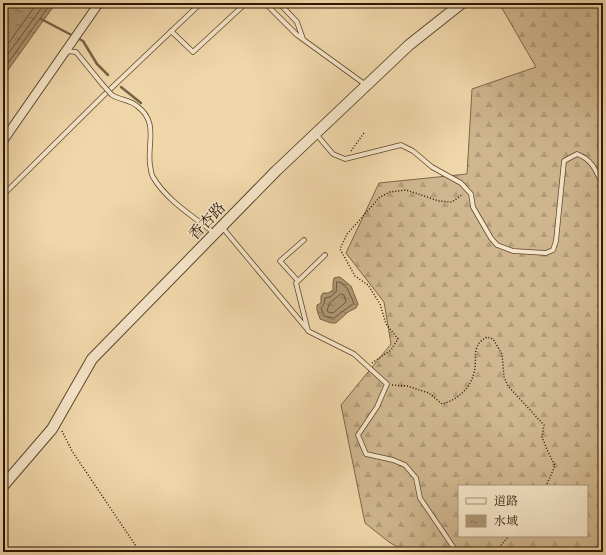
<svg xmlns="http://www.w3.org/2000/svg" width="606" height="555" viewBox="0 0 606 555" font-family="Cardo,'Noto Serif SC',serif">
<style>
.forest{fill:url(#forest-firs);stroke:#7e664a;fill-rule:evenodd}
.water{fill:url(#water-ripples);stroke:#796346}
.lines{fill:none;stroke-linecap:round;stroke-linejoin:round}
.shore{stroke:#6c563c;stroke-width:1}
.stream{stroke:#796346;stroke-width:2.5}
.service-casing{stroke:#5d472e;stroke-width:5.5}
.minor-casing{stroke:#5d472e;stroke-width:10}
.tertiary-casing{stroke:#5d472e;stroke-width:12}
.path{stroke:#2c1705;stroke-width:1.5;stroke-dasharray:1 2;stroke-linecap:butt}
.service{stroke:#f5e5c8;stroke-width:4}
.minor{stroke:#f5e5c8;stroke-width:8}
.tertiary{stroke:#f5e5c8;stroke-width:10}
.service-bridge-casing{stroke:#5d472e;stroke-width:5.5;stroke-linecap:butt}
.service-bridge{stroke:#f5e5c8;stroke-width:4}
.labels{text-anchor:middle;stroke-width:3;stroke-linejoin:round;paint-order:stroke}
.street-label{font-size:15px;fill:#2c1705;stroke:#f5e5c8}
</style>
<defs>
<pattern id="forest-firs" width="22" height="20" patternUnits="userSpaceOnUse"><rect width="22" height="20" fill="#cfb68e"/><path d="M5 1l3.5 6h-7zM16 11l3.5 6h-7z" fill="#b29c79"/></pattern>
<pattern id="water-ripples" width="26" height="14" patternUnits="userSpaceOnUse"><rect width="26" height="14" fill="#ad9672"/><path d="M2 4q2-2 4 0t4 0M15 11q2-2 4 0t4 0" fill="none" stroke="#8d795c"/></pattern>
</defs>
<rect width="100%" height="100%" fill="#f0d7aa"/>
<filter id="stains"><feTurbulence type="fractalNoise" baseFrequency=".005" numOctaves="4"/><feColorMatrix values="0 0 0 0 .2 0 0 0 0 .09 0 0 0 0 .02 0 0 0 .5 -.17"/></filter>
<radialGradient id="worn" r=".72"><stop offset=".6" stop-color="#630" stop-opacity="0"/><stop offset="1" stop-color="#630" stop-opacity=".3"/></radialGradient>
<!-- forest -->
<path class="forest" d="M499 3H603V552H406L389 542 365 523 341 405 391 344 384 302 346 253 379 183 467 174 472 89 536 67ZM459 486H587V536H459Z"/>
<!-- water -->
<path class="water" d="M3 3H56L3 77Z
M338 277H340L351 286 358 304 356 308 348 312 336 323H331L320 319 317 310V305L321 303V296L323 293H328L333 290V283L334 278Z"/>
<g class="lines">
<!-- shore -->
<path class="shore" d="M3 51 37 3
M3 61 45 3
M3 70 51 3
M337 282H340L347 288 354 303 334 318 324 316 321 308 324 304 325 298 330 297 336 292Z
M341 294 344 295 346 302 333 313 328 312 327 310 330 303Z"/>
<!-- stream -->
<path class="stream" d="M41 19 83 41 97 64 108 75
M121 87 141 103"/>
<!-- service casing -->
<g class="service-casing">
<path id="service" d="M265 3 297 35 366 85
M279 3 297 22 303 39
M171 31 193 52 246 3
M66 51 76 52 102 84
M112 95C120 100 130 100 137 106 159 122 147 143 150 165 151 169 151 174 153 177 167 201 193 216 214 233
M316 134 333 154 345 159 401 145 413 151 432 167 461 183 471 194 473 207 491 238 497 245 513 251 546 253 553 250 556 241 564 161 577 154C593 160 596 171 603 186
M6 192 103 96 201 3
M222 227 307 329
M325 255 296 283 308 331 354 354 387 384 377 407 358 435 366 454 393 460 405 465 416 478 420 498 454 548 455 552
M298 281 280 261 304 240"/>
</g>
<!-- minor casing -->
<g class="minor-casing">
<path id="minor" d="M3 141 99 3"/>
</g>
<!-- tertiary casing -->
<g class="tertiary-casing">
<path id="tertiary" d="M3 486 52 429 92 359 276 171 409 45 462 3"/>
</g>
<!-- path -->
<path class="path" d="M351 151 364 133
M372 363 391 350 398 339 386 324 380 304 368 285 355 276 340 249 347 234 380 197 390 192 406 190 439 201 452 202 463 194
M392 385 407 386 429 393 442 404C457 400 470 389 474 373 478 358 470 346 487 337L493 339 502 354 504 377 508 386 544 425 542 437 548 452 555 466 546 486
M62 431 72 451 140 552
M495 552 509 536"/>
<!-- service -->
<use href="#service" class="service"/>
<!-- minor -->
<use href="#minor" class="minor"/>
<!-- tertiary -->
<use href="#tertiary" class="tertiary"/>
<!-- service-bridge casing -->
<g class="service-bridge-casing">
<path id="service-bridge" d="M102 84 112 95"/>
</g>
<!-- service-bridge -->
<use href="#service-bridge" class="service-bridge"/>
</g>
<g class="labels">
<!-- street labels -->
<g class="street-label">
<text transform="translate(207 221) rotate(-46)" y="5">香杏路</text>
</g>
</g>
<!-- margin -->
<rect width="606" height="555" fill="none" stroke="#f0d7aa" stroke-width="16"/>
<rect x="4" y="4" width="598" height="547" fill="none" stroke="#2c1705" stroke-width="2"/>
<rect x="8" y="8" width="590" height="539" fill="none" stroke="#2c1705"/>
<!-- legend -->
<rect x="458" y="485" width="130" height="52" fill="#f5e5c8" stroke="#a5937a"/>
<rect x="466" y="498" width="20" height="6" fill="#f5e5c8" stroke="#a5937a"/>
<text x="494" y="505" font-size="12" fill="#2c1705">道路</text>
<rect x="466" y="515" width="20" height="12" fill="url(#water-ripples)" stroke="#a5937a"/>
<text x="494" y="525" font-size="12" fill="#2c1705">水域</text>
<rect width="100%" height="100%" filter="url(#stains)"/>
<rect width="100%" height="100%" fill="url(#worn)"/>
</svg>
